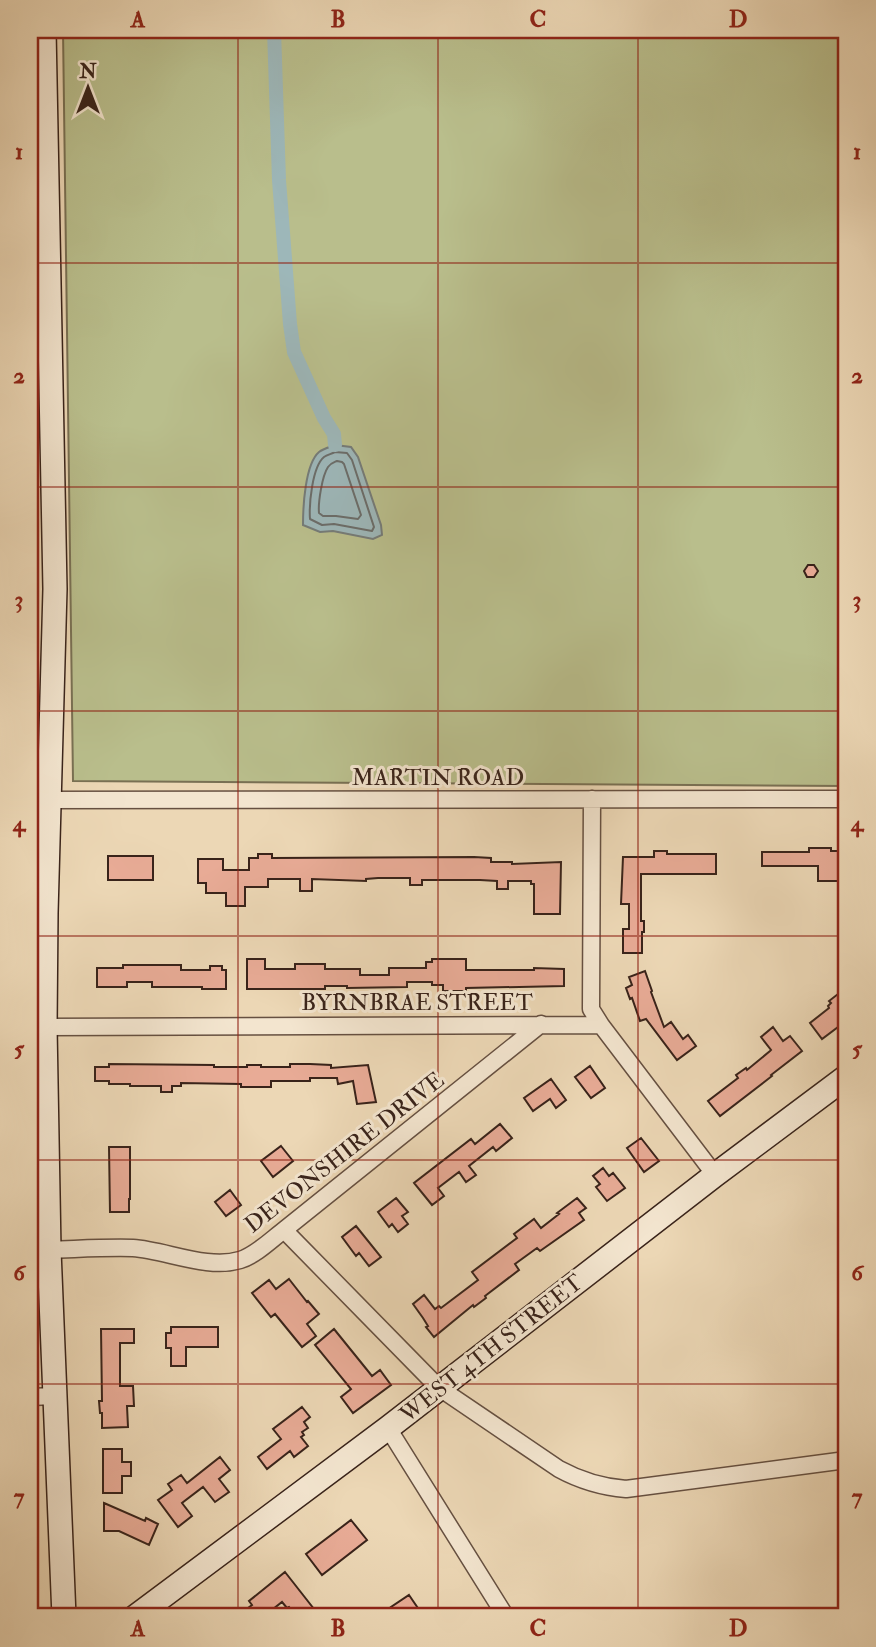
<svg xmlns="http://www.w3.org/2000/svg" width="876" height="1647" viewBox="0 0 876 1647" font-family="'IM FELL Double Pica',serif">
<style>
.green{fill:#b9be8c;stroke:#797053;stroke-width:2}
.water{fill:#9db7b9;stroke:#757c79;stroke-width:2}
.lines{fill:none;stroke-linecap:round;stroke-linejoin:round}
.shore{stroke:#6b6d6a;stroke-width:2}
.canal{stroke:#9db7b9;stroke-width:14}
.building{fill:#e8ab96;stroke:#39231a;stroke-width:2}
.street-casing{stroke:#665041;stroke-width:19}
.secondary-casing{stroke:#39231a;stroke-width:26}
.street{stroke:#f3e5cf;stroke-width:16}
.secondary{stroke:#f3e5cf;stroke-width:23}
.grid{fill:none;stroke:#8f2418;stroke-width:2;stroke-opacity:0.55}
.labels{text-anchor:middle;stroke-width:6;stroke-linejoin:round;paint-order:stroke}
.street-label{font-size:23px;fill:#39231a;stroke:#f3e5cf}
.neatline{fill:none;stroke:#8f2418;stroke-width:2.5}
.grid-label{font-size:23px;text-anchor:middle;font-weight:bold;fill:#8f2418}
</style>
<rect width="100%" height="100%" fill="#ecd7b5"/>
<filter id="stains"><feTurbulence type="fractalNoise" baseFrequency=".00286" numOctaves="4"/><feColorMatrix values="0 0 0 0 .2 0 0 0 0 .09 0 0 0 0 .02 0 0 0 .5 -.17"/></filter>
<radialGradient id="worn" r=".72"><stop offset=".6" stop-color="#630" stop-opacity="0"/><stop offset="1" stop-color="#630" stop-opacity=".3"/></radialGradient>
<!-- green -->
<path class="green" d="M63 30H846V786L73 781Z"/>
<!-- water -->
<path class="water" d="M335 445 351 447 358 457 381 525 382 535 373 539 333 531 320 532 303 525C303 507 305 464 319 452 323 449 330 447 335 445Z"/>
<g class="lines">
<!-- shore -->
<path class="shore" d="M335 452 347 453 352 460 374 527 372 531 334 524 322 525 310 519C309 505 312 467 324 457 327 455 331 454 335 452Z
M337 461 342 462 344 464 361 515 358 519 336 516H323L319 513C318 503 322 476 328 467 331 463 332 463 337 461Z"/>
<!-- canal -->
<path class="canal" d="M274 30 279 180 290 324 294 352 324 418 334 434 335 445"/>
</g>
<!-- building -->
<path class="building" d="M808 565H814L818 571 814 577H807L804 571Z
M809 848H831V851H844V854H846V874H838V881H818V866H762V852H809Z
M654 851H667V854H716V874H641V921H644V932H642V953H623V929H629V904H621L623 857H654Z
M258 854H272V858L474 857 491 858V862H512V864L561 862 560 914H534V884H531V881H508V889H497V881L480 880H422V885H410V878H378L366 879V881L312 879V891H300V879H268V887H245V906H226V893H206V883H198V859H223V870H249V858H258Z
M108 856H153V880H108Z
M247 959H265V969H295V964H325V969H360V975H389V968H426V962H432V959H466V970H534V968L564 969V986L466 988V991H443V985H432V982H407V987L347 988V986H325V989H247Z
M123 965H181V970H210V966H222V970H226V989H202V987H152V982H127V987H97V968H123Z
M645 971 652 991 651 992 664 1027 671 1022 683 1039 688 1035 696 1046 677 1060 646 1019 640 1021 632 998 630 999 626 988 632 985 629 977Z
M846 993V1021L822 1039 810 1023 829 1008 828 1006 831 1003 829 1001 838 994 841 997Z
M773 1027 783 1041 790 1036 802 1051 771 1075 772 1076 720 1116 708 1101 738 1078 736 1075 746 1068 747 1070 770 1051 771 1050 761 1037Z
M109 1064 214 1065V1067H247V1065H261V1067H290V1064H310L331 1065V1068L368 1065 376 1102 357 1104 353 1081 338 1084 337 1078H310V1081H271V1087H241V1084L181 1083V1086H172V1092H161V1086H130V1084H109V1081H95V1067H109Z
M590 1066 605 1088 591 1098 575 1077Z
M551 1079 566 1100 556 1108 550 1099 533 1111 524 1098Z
M500 1124 512 1138 496 1151 493 1147 469 1166 476 1175 466 1182 459 1172 438 1188 444 1196 432 1205 414 1183 471 1139 475 1144Z
M641 1138 659 1161 644 1172 627 1148Z
M281 1146 293 1161 273 1177 261 1161Z
M109 1147H130V1199H129V1212H110Z
M603 1168 609 1176 613 1173 625 1188 607 1201 596 1187 600 1184 593 1176Z
M230 1190 241 1205 226 1216 215 1202Z
M396 1198 408 1212 402 1216 408 1224 398 1232 392 1224 389 1227 378 1212Z
M577 1198 586 1208 579 1213 584 1220 540 1251 537 1248 515 1264 519 1270 485 1296 486 1298 474 1307 473 1305 434 1337 426 1327 428 1326 423 1318 413 1304 424 1295 435 1309 439 1306 441 1308 478 1280 472 1272 517 1238 514 1234 534 1219 541 1228 559 1214 557 1213Z
M356 1226 381 1257 369 1266 359 1253 356 1256 342 1237Z
M289 1279 307 1302 308 1301 319 1314 307 1324 316 1336 302 1347 275 1314 271 1317 252 1293 269 1280 276 1289Z
M171 1327H218V1347H186V1366H171V1348H166V1333H171Z
M101 1329H134V1343H120V1386H133L134 1406H127L128 1427 102 1428V1413H100L99 1401H102Z
M334 1329 372 1376 380 1370 391 1385 353 1413 341 1397 351 1389 315 1345Z
M302 1407 310 1417 304 1422 308 1428 302 1432 304 1435 301 1437 308 1446 294 1457 290 1451 267 1469 258 1457 281 1439 273 1429Z
M103 1449H122V1462H131V1476H122V1493H103Z
M220 1457 230 1470 219 1479 229 1492 215 1502 203 1487 182 1503 192 1516 178 1527 158 1500 172 1490 168 1484 181 1475 187 1483Z
M104 1503 145 1521 146 1518 158 1524 149 1545 119 1531H104Z
M351 1520 367 1540 322 1575 306 1554Z
M285 1572 314 1609 303 1617H297L289 1607 287 1608 282 1602 263 1617H236L252 1605 249 1601Z
M409 1595 424 1617H399L391 1607Z"/>
<g class="lines">
<!-- street casing -->
<g class="street-casing">
<path id="street" d="M30 230H49
M592 799 591 1009 601 1025
M30 800 846 799
M45 1027 601 1025 715 1175
M284 1230 438 1387 559 1469C581 1481 601 1487 626 1489L846 1460
M30 1250C64 1250 99 1247 133 1248 165 1250 208 1270 240 1260 256 1255 271 1240 284 1230L541 1024
M30 1397 55 1396
M388 1428 506 1617"/>
</g>
<!-- secondary casing -->
<g class="secondary-casing">
<path id="secondary" d="M44 30 55 589 46 913 45 1027 49 1250 64 1617
M135 1617 388 1428 715 1175 846 1077"/>
</g>
<!-- street -->
<use href="#street" class="street"/>
<!-- secondary -->
<use href="#secondary" class="secondary"/>
</g>
<!-- grid -->
<path class="grid" d="M238 30V1617M438 30V1617M638 30V1617M30 263H846M30 487H846M30 711H846M30 936H846M30 1160H846M30 1384H846"/>
<g class="labels">
<!-- street labels -->
<g class="street-label">
<text x="438" y="785">MARTIN ROAD</text>
<text x="417" y="1010">BYRNBRAE STREET</text>
<text transform="translate(344 1152) rotate(-38)" y="8">DEVONSHIRE DRIVE</text>
<text transform="translate(491 1348) rotate(-38)" y="8">WEST 4TH STREET</text>
</g>
</g>
<!-- margin -->
<rect width="876" height="1647" fill="none" stroke="#ecd7b5" stroke-width="77"/>
<!-- north arrow -->
<g transform="translate(88 88)" stroke="#f3e5cf" stroke-width="5" paint-order="stroke">
<path d="M0-5L12 26L0 18L-12 26Z" fill="#39231a"/>
<text y="-10" font-size="19" font-weight="bold" text-anchor="middle" fill="#39231a">N</text>
</g>
<rect x="38" y="38" width="800" height="1570" class="neatline"/>
<g class="grid-label">
<text x="138" y="27">A</text>
<text x="338" y="27">B</text>
<text x="538" y="27">C</text>
<text x="738" y="27">D</text>
<text x="19" y="159">1</text>
<text x="857" y="159">1</text>
<text x="19" y="383">2</text>
<text x="857" y="383">2</text>
<text x="19" y="607">3</text>
<text x="857" y="607">3</text>
<text x="19" y="831">4</text>
<text x="857" y="831">4</text>
<text x="19" y="1056">5</text>
<text x="857" y="1056">5</text>
<text x="19" y="1280">6</text>
<text x="857" y="1280">6</text>
<text x="19" y="1504">7</text>
<text x="857" y="1504">7</text>
<text x="138" y="1636">A</text>
<text x="338" y="1636">B</text>
<text x="538" y="1636">C</text>
<text x="738" y="1636">D</text>
</g>
<rect width="100%" height="100%" filter="url(#stains)"/>
<rect width="100%" height="100%" fill="url(#worn)"/>
</svg>
